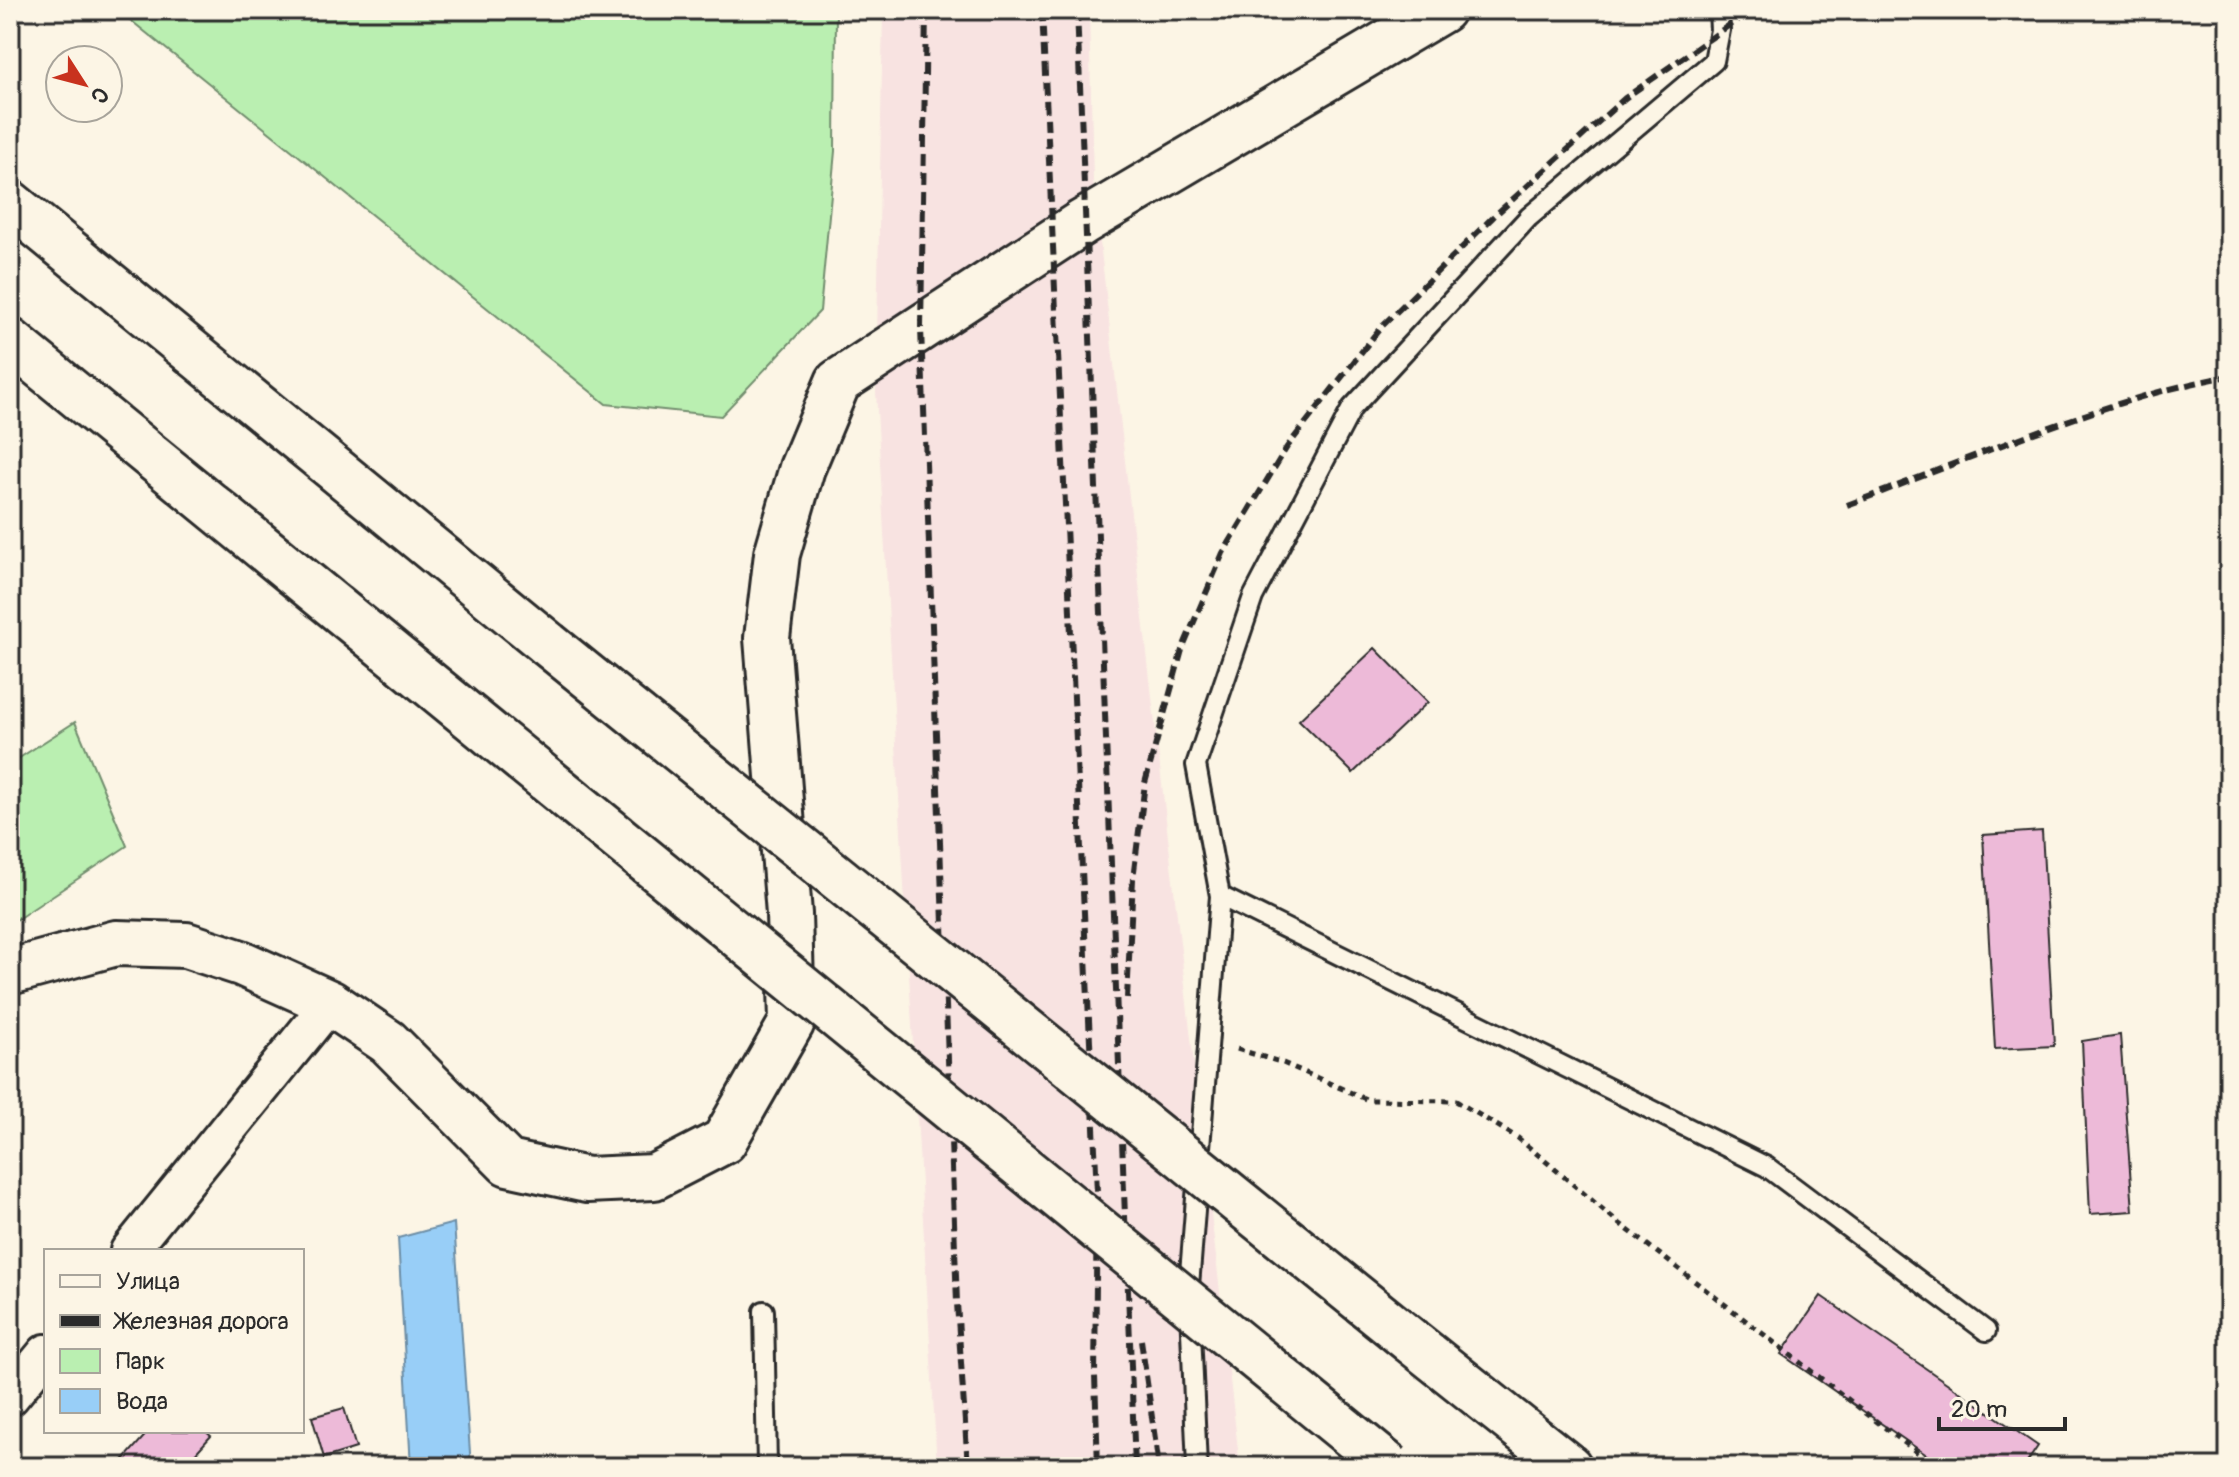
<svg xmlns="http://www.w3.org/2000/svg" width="2239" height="1477" viewBox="0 0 2239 1477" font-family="Pangolin,sans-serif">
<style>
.built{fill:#f8e3e1}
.green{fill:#baefb1;stroke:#728d6e;stroke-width:2}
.water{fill:#98cef7;stroke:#6c8da5;stroke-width:2}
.building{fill:#edbad8;stroke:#2b2b2b;stroke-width:2}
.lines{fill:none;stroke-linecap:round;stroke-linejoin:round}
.lane-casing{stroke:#2b2b2b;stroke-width:24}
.street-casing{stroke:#2b2b2b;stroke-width:42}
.secondary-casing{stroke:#2b2b2b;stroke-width:50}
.highway-casing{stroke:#2b2b2b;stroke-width:50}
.path{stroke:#2b2b2b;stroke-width:5;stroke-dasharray:6 6;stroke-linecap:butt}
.lane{stroke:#fcf5e5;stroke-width:18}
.street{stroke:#fcf5e5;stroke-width:36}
.secondary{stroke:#fcf5e5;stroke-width:44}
.highway{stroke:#fcf5e5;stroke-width:44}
.rail{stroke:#2b2b2b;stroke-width:6;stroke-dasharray:12 6;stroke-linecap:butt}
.highway-bridge-casing{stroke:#2b2b2b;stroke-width:50;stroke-linecap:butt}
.highway-bridge{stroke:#fcf5e5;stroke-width:44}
</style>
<rect width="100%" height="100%" fill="#fcf5e5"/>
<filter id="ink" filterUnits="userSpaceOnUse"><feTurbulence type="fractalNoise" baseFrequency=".0125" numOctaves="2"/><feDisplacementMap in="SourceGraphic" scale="16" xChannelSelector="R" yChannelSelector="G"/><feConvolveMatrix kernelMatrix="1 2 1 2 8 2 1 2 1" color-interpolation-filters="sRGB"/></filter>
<g filter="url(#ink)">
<!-- built -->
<path class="built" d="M883 10H1089L1093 181 1240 1467H937L876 392Z"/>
<!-- green -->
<path class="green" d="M118 10H836L835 151 820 311 721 416 606 404Z
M75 722 127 846 10 924V764Z"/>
<!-- water -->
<path class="water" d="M454 1223 471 1467H411L398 1238Z"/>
<!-- building -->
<path class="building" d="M1375 648 1428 702 1353 773 1299 720Z
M2042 831 2054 1046 1995 1049 1983 835Z
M2120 1035 2133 1211 2090 1214 2082 1041Z
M1821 1296 2038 1446 2024 1467H1944L1781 1354Z
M344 1408 356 1448 324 1458 312 1417Z
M149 1431H205L211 1436 183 1467H117Z"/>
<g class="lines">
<!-- lane casing -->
<g class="lane-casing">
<path id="lane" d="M1719 10 1720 30 1714 61 1529 217 1352 408 1253 597 1196 765 1220 896 1767 1167 1986 1331
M764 1311 767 1467
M1197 1467 1189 1286 1220 896"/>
</g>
<!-- street casing -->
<g class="street-casing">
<path id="street" d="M129 1251 330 1003
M10 1397 46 1353"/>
</g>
<!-- secondary casing -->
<g class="secondary-casing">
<path id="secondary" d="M10 972 116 943 186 945 241 963 330 1003 388 1042 508 1163 587 1180 654 1177 724 1141 792 1022 789 914 767 638 777 554 802 468 838 382 1083 222 1442 10"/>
</g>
<!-- highway casing -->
<g class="highway-casing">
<path id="highway" d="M10 203 548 644
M10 341 547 780
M1411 1341 1569 1467"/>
</g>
<!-- path -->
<path class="path" d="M1237 1049 1283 1063 1368 1100 1456 1101 1518 1138 1619 1223 1936 1467"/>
<!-- lane -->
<use href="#lane" class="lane"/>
<!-- street -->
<use href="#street" class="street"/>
<!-- secondary -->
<use href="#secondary" class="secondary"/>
<!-- highway -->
<use href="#highway" class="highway"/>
<!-- rail -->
<path class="rail" d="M926 10 921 328 957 1303 968 1467
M1042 10 1097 1192 1095 1376 1098 1467
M1077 10 1135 1467
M1847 505C1972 459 2098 400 2229 376
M1127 998 1133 879 1145 783 1182 650 1223 553 1287 447 1381 327 1493 217 1625 98 1751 10
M1141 1340 1159 1467"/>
<!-- highway-bridge casing -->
<g class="highway-bridge-casing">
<path id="highway-bridge" d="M548 644 1411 1341
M547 780 1390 1467"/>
</g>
<!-- highway-bridge -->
<use href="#highway-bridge" class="highway-bridge"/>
</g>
</g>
<!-- margin -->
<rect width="2239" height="1477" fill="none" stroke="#fcf5e5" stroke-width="40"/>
<rect x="20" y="20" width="2199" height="1437" fill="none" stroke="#2b2b2b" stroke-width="3" filter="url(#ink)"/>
<!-- legend -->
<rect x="44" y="1249" width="260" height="184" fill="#fcf5e5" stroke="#a8a49b" stroke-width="2"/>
<rect x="60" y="1275" width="40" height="12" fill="#fcf5e5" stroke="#a8a49b" stroke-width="2"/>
<text x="116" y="1289" font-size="24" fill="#2b2b2b">Улица</text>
<rect x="60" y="1315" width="40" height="12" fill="#2b2b2b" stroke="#a8a49b" stroke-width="2"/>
<text x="116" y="1329" font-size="24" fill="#2b2b2b">Железная дорога</text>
<rect x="60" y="1349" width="40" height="24" fill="#baefb1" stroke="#a8a49b" stroke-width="2"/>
<text x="116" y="1369" font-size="24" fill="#2b2b2b">Парк</text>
<rect x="60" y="1389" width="40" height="24" fill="#98cef7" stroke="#a8a49b" stroke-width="2"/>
<text x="116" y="1409" font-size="24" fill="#2b2b2b">Вода</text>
<!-- north arrow -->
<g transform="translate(84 84) rotate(126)"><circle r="38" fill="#fcf5e5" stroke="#a8a49b" stroke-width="2"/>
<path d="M0-6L14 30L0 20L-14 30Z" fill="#c8321e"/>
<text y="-12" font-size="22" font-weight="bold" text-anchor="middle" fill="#2b2b2b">С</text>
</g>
<!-- scale -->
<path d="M1939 1417v12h126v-12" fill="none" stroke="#2b2b2b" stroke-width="4"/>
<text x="1951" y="1417" font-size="24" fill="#2b2b2b" stroke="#fcf5e5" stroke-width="6" paint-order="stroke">20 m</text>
</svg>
